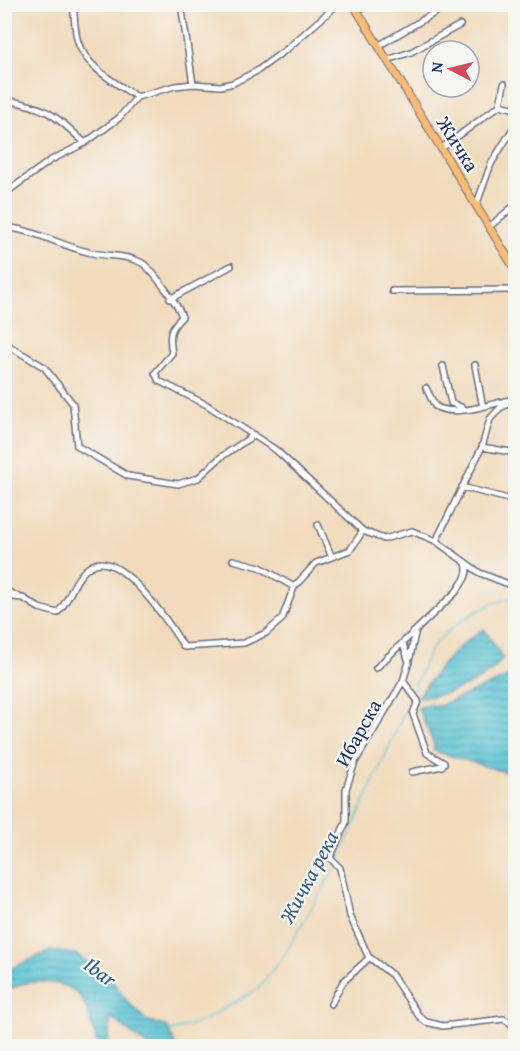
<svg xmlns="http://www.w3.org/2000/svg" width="520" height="1051" viewBox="0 0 520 1051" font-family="'Gentium Book Plus',serif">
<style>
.water{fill:url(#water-rules);stroke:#3a7a99;stroke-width:1.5}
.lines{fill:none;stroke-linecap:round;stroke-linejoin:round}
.stream{stroke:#59c4d4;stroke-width:1.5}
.minor-casing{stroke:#666b7f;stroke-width:8}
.major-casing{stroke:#666b7f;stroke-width:9}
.minor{stroke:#fff;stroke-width:5}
.major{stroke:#ffbb71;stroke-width:7}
.labels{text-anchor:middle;stroke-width:4.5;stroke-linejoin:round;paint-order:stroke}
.street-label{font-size:20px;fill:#1b2f5e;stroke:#f6f6f2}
.water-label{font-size:21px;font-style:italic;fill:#2e5c81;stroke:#f6f6f2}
</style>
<defs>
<pattern id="water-rules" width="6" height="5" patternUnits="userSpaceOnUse" patternTransform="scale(1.5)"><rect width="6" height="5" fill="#59c4d4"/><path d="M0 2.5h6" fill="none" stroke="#49a0af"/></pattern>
</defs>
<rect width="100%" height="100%" fill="#f6f6f2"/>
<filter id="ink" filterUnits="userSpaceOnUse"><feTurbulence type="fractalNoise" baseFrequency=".0167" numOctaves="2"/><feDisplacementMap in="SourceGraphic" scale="12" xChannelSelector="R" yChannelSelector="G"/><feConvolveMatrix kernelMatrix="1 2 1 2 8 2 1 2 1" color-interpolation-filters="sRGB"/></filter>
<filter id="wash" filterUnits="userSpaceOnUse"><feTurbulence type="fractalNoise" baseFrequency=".008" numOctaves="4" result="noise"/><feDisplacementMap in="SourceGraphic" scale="24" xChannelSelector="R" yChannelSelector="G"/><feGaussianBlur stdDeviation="1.35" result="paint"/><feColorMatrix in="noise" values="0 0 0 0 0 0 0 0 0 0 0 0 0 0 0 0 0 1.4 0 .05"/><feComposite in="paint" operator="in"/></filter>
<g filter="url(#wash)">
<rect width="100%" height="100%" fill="#f1dbbc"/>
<!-- water -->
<path class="water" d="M484 629 503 658C486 682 446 697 417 698 437 670 454 647 484 629Z
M515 674V775L434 751V744L418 708 428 704 439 706Z
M50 951 75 954 110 978 126 1000 146 1020 167 1027 176 1046H147L111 1017 108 1040 111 1046H98C86 1012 89 984 44 982 29 981 16 983 5 993V971Z"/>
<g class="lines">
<!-- stream -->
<path class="stream" d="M413 690C419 678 423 663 430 651 443 629 490 599 516 598
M337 863 412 695
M168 1032 203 1021 258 989 285 954 335 867"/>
</g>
</g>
<g filter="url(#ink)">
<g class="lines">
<!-- minor casing -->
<g class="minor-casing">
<path id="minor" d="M73 4C75 19 74 38 82 51 93 71 119 85 137 97
M181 4 193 84
M378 46 448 5
M387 60 411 52 460 25
M4 100C46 106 55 115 85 143
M500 105 504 84
M442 148 500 105 516 109
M4 194 51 160 85 143 119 118 137 97 175 86 193 84 221 86 233 83 257 71 288 48 338 4
M476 206 491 164 512 130
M4 227C35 230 59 245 88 252 105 257 126 254 142 263 151 268 180 307 182 317 169 329 169 336 172 353L155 373 159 381 207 405 276 450 363 531 384 539 412 531 436 541 480 573 516 587
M489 227 516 204
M392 291 516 290
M170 299 231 266
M4 343 44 367 73 404 77 446 128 476 178 484 198 478 221 457 254 435
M475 365 482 403
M443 366 451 403 461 407
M426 388 435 406C454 418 489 404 510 400
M482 447 516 453
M462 487 516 501
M318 525 331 555
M436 541 482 447 490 419 500 408 516 400
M233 560 260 567 294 587
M4 590 17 596
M4 596 23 598 39 608 57 613C72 599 73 575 93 565 121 550 171 626 184 647L244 643 266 633 282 619 294 587 316 563 350 550 363 531
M410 657 415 634
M376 668 456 592C461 584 470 575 466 564
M403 681 418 701 413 714 427 753 444 763 442 766 412 772
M369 957 392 975 419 1016 426 1022 443 1026 504 1019 516 1027
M331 1004 343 982 369 958 350 916 340 868 330 858 346 822V789L355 762 403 681 409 662 403 644"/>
</g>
<!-- major casing -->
<g class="major-casing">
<path id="major" d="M353 4 516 271"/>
</g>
<!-- minor -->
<use href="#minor" class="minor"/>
<!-- major -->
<use href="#major" class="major"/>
</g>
</g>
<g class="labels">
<!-- street labels -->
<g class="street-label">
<text transform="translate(458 144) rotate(58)" y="7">Жичка</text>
<text transform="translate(358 733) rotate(-61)" y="7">Ибарска</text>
</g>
<!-- water labels -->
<g class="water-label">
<text transform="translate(309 877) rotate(-62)" y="7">Жичка река</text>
<text transform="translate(100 972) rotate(36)" y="7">Ibar</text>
</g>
</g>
<!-- margin -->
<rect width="520" height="1051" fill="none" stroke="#f6f6f2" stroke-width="24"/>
<!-- north arrow -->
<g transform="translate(451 69) rotate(277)"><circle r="28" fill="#f6f6f2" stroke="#9ea6b7" stroke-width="1.5"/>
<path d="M0-4.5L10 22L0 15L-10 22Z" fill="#d1495b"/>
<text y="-9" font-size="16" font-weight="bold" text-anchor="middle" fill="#1b2f5e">N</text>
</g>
</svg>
